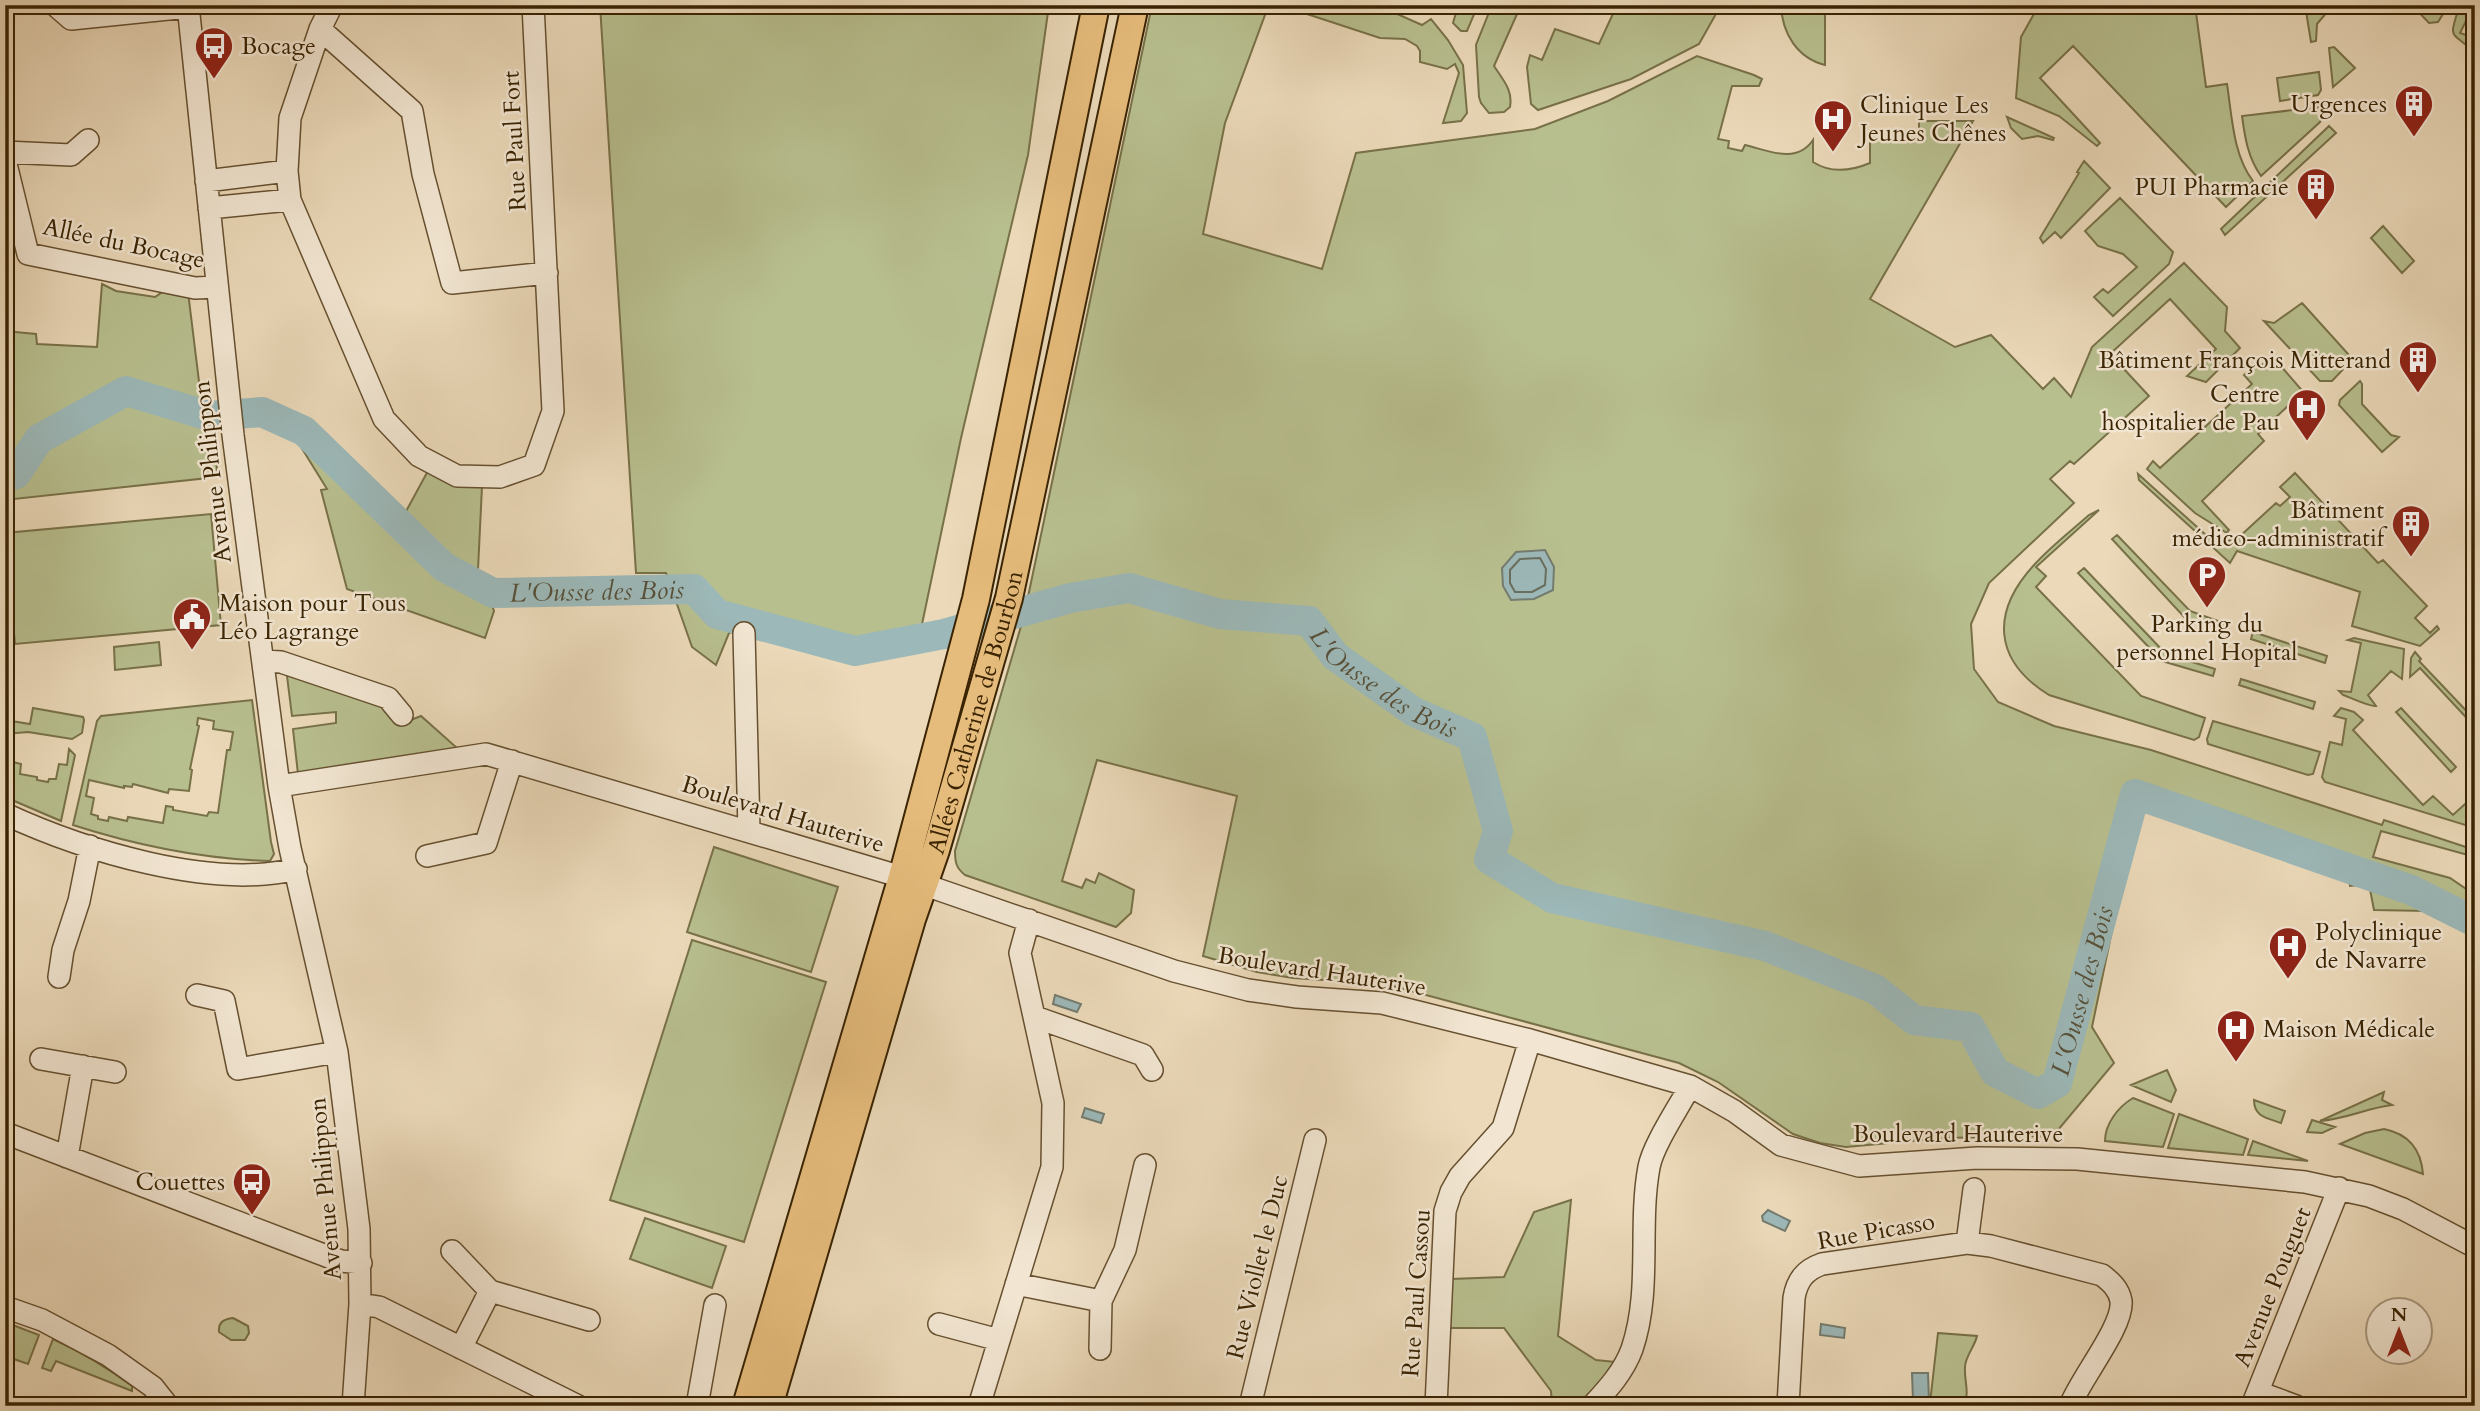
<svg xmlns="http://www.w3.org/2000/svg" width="2480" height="1411" viewBox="0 0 2480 1411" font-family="Cardo,serif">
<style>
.green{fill:#b8bf8f;stroke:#787148;stroke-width:2;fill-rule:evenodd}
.water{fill:#9cb8b8;stroke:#747c6f;stroke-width:2}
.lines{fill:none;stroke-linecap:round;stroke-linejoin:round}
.shore{stroke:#6a6e5d;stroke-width:2}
.river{stroke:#9cb8b8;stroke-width:30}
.minor-casing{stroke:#665030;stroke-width:24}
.major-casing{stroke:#392302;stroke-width:30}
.minor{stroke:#f2e6d2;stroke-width:21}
.major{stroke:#e6bc7c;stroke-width:26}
.labels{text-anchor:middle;stroke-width:5;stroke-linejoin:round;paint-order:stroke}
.poi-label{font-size:24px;fill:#392302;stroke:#f2e6d2;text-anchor:end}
.street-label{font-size:24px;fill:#392302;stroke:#f2e6d2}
.water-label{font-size:26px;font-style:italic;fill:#575039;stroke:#f2e6d2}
</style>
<rect width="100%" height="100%" fill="#ebd9b9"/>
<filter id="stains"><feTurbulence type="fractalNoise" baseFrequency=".00286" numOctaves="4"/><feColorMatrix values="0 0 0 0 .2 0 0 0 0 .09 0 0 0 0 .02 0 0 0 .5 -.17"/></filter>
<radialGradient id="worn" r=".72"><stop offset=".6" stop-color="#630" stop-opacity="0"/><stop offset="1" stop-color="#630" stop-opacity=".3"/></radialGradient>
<!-- green -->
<path class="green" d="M600 5H1049L1028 155 961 438 916 653 766 620 729 633 716 665 692 647 666 573H636Z
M1152 5H1377L1422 25 1431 19 1448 40 1463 65 1467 113 1461 121 1443 123 1459 73 1455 64 1447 69 1420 62V51L1417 46 1405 39 1380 38 1307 14 1268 7 1225 123 1203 234 1322 269 1356 153 1535 129 1608 101 1697 56 1754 75 1762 79 1759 86H1732L1718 139 1729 141 1728 148 1742 151 1745 145C1767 150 1796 165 1813 140V162C1830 173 1851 171 1870 163V133H1919V121H1973L1870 299 1955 347 1991 335 2043 389 2054 378 2071 397 2092 347 2184 263 2227 307 2225 331 2240 348 2206 382 2187 376 2216 349 2170 299 2110 354 2149 396 2074 464 2070 461 2050 479 2074 503 1989 583 1971 624 1974 669 1998 702 2054 726 2151 750 2382 825 2384 820 2475 850V857L2381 831 2373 857 2450 878 2475 895V916L2369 864 2139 801 2092 1027 2114 1063 2053 1136 1944 1138 1846 1147 1820 1143 1793 1134 1718 1082 1679 1063 1385 984 1293 978 1257 972 1203 956 1237 796 1097 760 1062 881 1082 888 1086 879 1095 883 1099 873 1134 890 1131 913 1116 927 965 875C956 868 955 862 955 851L1024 616Z
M1470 5H1478L1467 31H1461L1453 23 1458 6 1468 10Z
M1492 5H1521L1494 66C1503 80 1513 90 1510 107L1504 112 1489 113 1481 103 1479 97 1476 45Z
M1617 5H1721L1699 44 1631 79 1538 110 1531 104 1527 67 1530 55 1542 60 1555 29 1599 44Z
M1781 5H1798V14H1825V65C1797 58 1782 33 1781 5Z
M2039 5H2195L2206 87 2227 84C2232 116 2233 155 2253 181L2226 207 2073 46 2040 78 2100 143 2097 146 2059 116 2016 98 2021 37Z
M2305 5H2333L2317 24 2316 41 2311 42Z
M2412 5H2441L2439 11 2443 14 2438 22 2429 23Z
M2460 5H2474L2460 33 2475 38V53C2452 30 2447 42 2460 5Z
M2334 47 2355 68 2333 87 2329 48Z
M2319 72 2321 90 2318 95 2280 101 2277 78Z
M2319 107C2325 111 2323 117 2320 122L2261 176C2248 158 2245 138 2242 116Z
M2007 117 2054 138 2053 140 2038 136 2022 139 2011 128Z
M2329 126 2336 133 2225 235 2221 229Z
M2084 161 2110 188 2061 238 2055 232 2043 243 2040 238 2079 173 2077 172Z
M2120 198 2173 252 2169 264 2113 316 2094 297 2103 289 2108 293 2137 267 2123 254 2098 246 2085 231Z
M2383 226 2414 261 2402 273 2371 238Z
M102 284 116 291 155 297 167 289 188 292 202 406 144 385 119 384 88 397 38 427 5 462V331L36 334 37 344 97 347Z
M2302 303 2349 355 2351 361 2332 381H2320L2264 321 2274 323Z
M2267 363 2280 365 2306 395 2294 409 2289 405 2258 434 2264 441 2202 501 2229 530 2227 532 2230 535 2195 513 2147 469 2153 461 2160 468 2252 384 2244 375 2253 367Z
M2360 381 2362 384V404L2391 435 2399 437 2382 452 2339 405 2340 400Z
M127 400 152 404 203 425H216L217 477 5 500V487L11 486C45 450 81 418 127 400Z
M301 447 418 551 445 581 464 591 490 600 494 611 485 638 347 589 321 490 327 489Z
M429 469 482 486 478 570 485 577 456 565 404 515Z
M2295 473 2378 563 2383 560 2427 606 2415 618 2430 633 2437 626 2439 629 2420 646 2352 626 2360 592 2237 551 2230 563 2139 480 2138 474 2216 544 2238 538 2276 503 2280 506 2290 497 2280 487Z
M2099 510 2036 567 2046 576 2036 587 2141 696 2205 718 2199 737 2194 740 2049 695C1994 661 1990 613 2034 565 2050 547 2071 531 2089 515Z
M211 514 221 625 15 644 5 533Z
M2117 535 2190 611 2229 625 2228 632 2185 618 2112 539Z
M2084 568 2166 654 2215 669 2213 676 2162 661 2078 573Z
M2253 632 2327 656 2325 663 2251 639Z
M2354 638 2404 649 2402 679 2391 671 2368 695 2376 706C2370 707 2352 698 2343 695L2339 691 2351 692 2361 643 2348 640Z
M159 642 161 665 115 670 114 647Z
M2415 652 2421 659 2419 661 2475 720V727L2420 668 2410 677 2411 658Z
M286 668 373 698 398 725 421 716 457 748 298 774 293 729 336 723V712L292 716Z
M2241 679 2315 702 2313 709 2239 685Z
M252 700 271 842 274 854 270 861C202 859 138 846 73 825L97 721 101 716ZM198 718 214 721 213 729 233 732 230 750H227L218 813 209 812 207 816 173 810V807L166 806 163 823 128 817 127 821 109 817 108 821 98 819V816L91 814 94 798 86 796 89 780 124 788V786L132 787 133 784 168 793 169 789 189 791 192 770 190 769 199 726 197 725Z
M33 708 83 717 84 720 82 733 72 739 28 732 5 734V720L30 724Z
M2341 708 2354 712 2363 720 2353 730 2423 805 2433 796 2453 815 2475 795V828L2325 782 2322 777 2330 742 2342 745 2346 719 2334 716Z
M2401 708 2456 767 2451 772 2396 712Z
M2213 721 2320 752 2313 774 2308 775 2208 744 2207 739Z
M69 749 75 755 61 821 5 797V778L10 779 13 762 21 764 20 774 37 777V780L48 782 49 779H56L59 764 67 765Z
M714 847 838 887 811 972 687 932Z
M2348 873 2406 893 2426 911 2374 910 2369 884 2350 886Z
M692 940 826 982 744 1242 610 1200Z
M2167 1070 2176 1090 2171 1102 2131 1085Z
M2384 1092 2382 1100 2392 1105C2367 1108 2346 1119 2320 1121Z
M2133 1098 2174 1114 2163 1147 2105 1141C2105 1124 2118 1107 2133 1098Z
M2254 1100 2285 1111 2281 1123C2267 1118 2254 1117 2254 1100Z
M2179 1114 2248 1139 2243 1155 2168 1148Z
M2312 1120 2335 1127 2322 1133 2307 1132Z
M2384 1129C2409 1134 2421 1149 2423 1174L2340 1144 2365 1133Z
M2253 1141 2308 1161 2248 1155Z
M1571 1200 1558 1336 1596 1360 1616 1362 1586 1402 1579 1406H1552L1551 1391 1504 1328H1449L1451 1279 1504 1277 1534 1212Z
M645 1218 726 1246 712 1288 630 1259Z
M233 1318 248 1326 249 1333 245 1340H231L219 1332C218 1322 224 1319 233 1318Z
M5 1322 39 1335 28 1364 8 1357 9 1352 5 1350Z
M1938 1333 1977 1336C1975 1346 1965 1357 1965 1367 1964 1381 1970 1392 1964 1406H1918L1930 1403Z
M53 1339C81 1352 107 1367 132 1386V1391L56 1361 51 1371 42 1368Z"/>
<!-- water -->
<path class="water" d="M1545 550 1554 567 1553 590 1534 599 1511 600 1503 586 1502 568 1516 552Z
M1055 995 1081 1004 1077 1012 1053 1004Z
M1085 1108 1104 1114 1101 1123 1082 1117Z
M1768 1210 1790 1221 1785 1231 1763 1221 1762 1216Z
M1821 1324 1845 1328 1844 1338 1820 1335Z
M1912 1373H1928L1929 1401H1913Z"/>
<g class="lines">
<!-- shore -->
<path class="shore" d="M1540 558 1546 569 1545 585 1532 592H1515L1510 583V570L1520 559Z"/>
<!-- river -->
<path class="river" id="s1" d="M5 477 16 474 39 439 126 391 209 416 262 412 304 431 444 567 493 593 694 589 717 614 855 651 944 634 1070 598 1129 588 1220 614 1309 621 1335 656 1414 712 1472 737 1498 831 1489 859 1552 898 1765 946 1875 989 1914 1020 1970 1027 1995 1072 2038 1094 2057 1083 2135 794 2411 890 2475 922"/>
<!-- minor casing -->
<g class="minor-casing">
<path id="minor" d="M55 5 71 19 188 7
M188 5 233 435 279 786 290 848 337 1052 359 1229 360 1304 353 1406
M332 5 320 29 290 118 287 171 290 200 384 419 419 456 457 476 500 477 534 465 553 411 533 5
M320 29 412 111 423 174 452 283 547 273
M5 152 71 155 88 140
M5 160 28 254 195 288 217 287
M206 181 287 171
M209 208 290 200
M744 633 749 830
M264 661 281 662 388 698 402 715
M279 786 486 754 902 877 1174 971 1248 990 1297 997 1382 1003 1530 1040 1690 1086 1734 1111 1781 1145 1859 1166 1977 1158 2077 1159 2305 1182 2369 1196 2403 1209 2475 1247
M5 814C83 850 211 890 296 869
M427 856 486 843 512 761
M59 977 63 950 79 901 90 846
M197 995 224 1001 238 1069 337 1052
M1035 1017 1143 1055 1152 1070
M41 1059 115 1072
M5 1133 329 1257 341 1261 361 1263
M67 1157 83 1066
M1967 1243 1974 1189
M452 1251 490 1291 589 1320
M1016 1284 1101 1301
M360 1304 379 1307 578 1406
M5 1307 42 1320 108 1355 153 1387 168 1406
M939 1324 999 1340
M461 1348 490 1291
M1100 1349 1101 1301 1125 1250 1145 1165
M2258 1392 2296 1406
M697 1406 715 1305
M979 1406 1052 1167 1053 1103 1020 953 1029 920
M1250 1406 1315 1140
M1436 1406 1445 1211 1451 1192 1460 1176 1503 1128 1530 1040
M1592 1406C1608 1389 1624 1371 1632 1349 1652 1290 1638 1227 1649 1167 1653 1145 1679 1107 1690 1086
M1788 1406 1794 1298C1797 1280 1805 1270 1822 1264L1967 1243 1991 1246 2102 1275C2111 1282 2119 1289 2121 1301 2124 1326 2080 1379 2070 1406
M2252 1406 2339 1188"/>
</g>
<!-- major casing -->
<g class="major-casing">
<g id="major">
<path d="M746 1406 902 877 976 599 1096 5"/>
<path id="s2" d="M769 1406 912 919 936 850 1009 598 1135 5"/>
</g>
</g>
<!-- minor -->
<use href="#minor" class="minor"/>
<!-- major -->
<use href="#major" class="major"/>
</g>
<!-- icons -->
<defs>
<g id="bus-pin" transform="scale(2.0125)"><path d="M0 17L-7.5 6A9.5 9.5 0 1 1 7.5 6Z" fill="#8f2418" stroke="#f2e6d2"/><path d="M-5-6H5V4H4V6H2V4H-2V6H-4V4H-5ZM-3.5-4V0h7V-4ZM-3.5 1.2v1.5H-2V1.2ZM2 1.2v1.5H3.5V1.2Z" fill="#fff"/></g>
<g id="building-pin" transform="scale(2.0125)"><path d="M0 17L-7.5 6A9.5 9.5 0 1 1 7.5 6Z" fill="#8f2418" stroke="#f2e6d2"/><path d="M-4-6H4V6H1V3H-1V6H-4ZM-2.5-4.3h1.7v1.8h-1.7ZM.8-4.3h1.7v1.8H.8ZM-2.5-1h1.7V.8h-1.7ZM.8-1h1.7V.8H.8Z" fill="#fff"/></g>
<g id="hospital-pin" transform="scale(2.0125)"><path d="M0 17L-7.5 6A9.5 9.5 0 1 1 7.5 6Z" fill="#8f2418" stroke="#f2e6d2"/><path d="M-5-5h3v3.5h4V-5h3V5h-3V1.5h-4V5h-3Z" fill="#fff"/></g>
<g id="parking-pin" transform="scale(2.0125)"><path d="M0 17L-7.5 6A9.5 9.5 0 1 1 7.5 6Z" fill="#8f2418" stroke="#f2e6d2"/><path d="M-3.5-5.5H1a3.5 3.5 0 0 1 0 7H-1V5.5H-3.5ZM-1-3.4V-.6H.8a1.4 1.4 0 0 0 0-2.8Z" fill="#fff"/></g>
<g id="civic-pin" transform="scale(2.0125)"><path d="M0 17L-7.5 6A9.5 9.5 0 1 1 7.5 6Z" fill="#8f2418" stroke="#f2e6d2"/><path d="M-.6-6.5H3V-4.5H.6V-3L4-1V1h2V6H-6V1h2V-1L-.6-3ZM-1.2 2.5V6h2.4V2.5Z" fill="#fff"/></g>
</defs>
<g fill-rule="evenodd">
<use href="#bus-pin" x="214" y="46"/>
<use href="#building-pin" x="2414" y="104"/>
<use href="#hospital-pin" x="1833" y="119"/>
<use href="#building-pin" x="2316" y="187"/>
<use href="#building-pin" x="2418" y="360"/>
<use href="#hospital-pin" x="2307" y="408"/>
<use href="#building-pin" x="2411" y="524"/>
<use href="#parking-pin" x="2207" y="575"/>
<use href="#civic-pin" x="192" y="617"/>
<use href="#hospital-pin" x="2288" y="946"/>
<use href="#hospital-pin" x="2236" y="1029"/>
<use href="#bus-pin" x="252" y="1182"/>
</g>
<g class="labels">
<!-- poi labels -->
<g class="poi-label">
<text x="241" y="54" text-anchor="start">Bocage</text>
<text x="2387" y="112">Urgences</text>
<text x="1860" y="113" text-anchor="start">Clinique Les<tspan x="1860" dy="28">Jeunes Chênes</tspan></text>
<text x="2289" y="195">PUI Pharmacie</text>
<text x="2391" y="368">Bâtiment François Mitterand</text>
<text x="2280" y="402">Centre<tspan x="2280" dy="28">hospitalier de Pau</tspan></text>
<text x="2384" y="518">Bâtiment<tspan x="2384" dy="28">médico-administratif</tspan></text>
<text x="219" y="611" text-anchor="start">Maison pour Tous<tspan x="219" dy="28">Léo Lagrange</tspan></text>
<text x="2207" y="632" text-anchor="middle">Parking du<tspan x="2207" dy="28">personnel Hopital</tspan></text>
<text x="2315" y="940" text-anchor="start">Polyclinique<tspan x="2315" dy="28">de Navarre</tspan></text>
<text x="2263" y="1037" text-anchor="start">Maison Médicale</text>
<text x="225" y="1190">Couettes</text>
</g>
<!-- street labels -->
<g class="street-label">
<text transform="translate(514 141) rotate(-93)" y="8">Rue Paul Fort</text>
<text transform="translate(124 243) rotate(12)" y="8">Allée du Bocage</text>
<text transform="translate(212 472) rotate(-97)" y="8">Avenue Philippon</text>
<text dy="8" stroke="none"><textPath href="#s2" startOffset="724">Allées Catherine de Bourbon</textPath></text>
<text transform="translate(783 814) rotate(17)" y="8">Boulevard Hauterive</text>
<text transform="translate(1322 971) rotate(9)" y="8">Boulevard Hauterive</text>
<text x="1958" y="1142">Boulevard Hauterive</text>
<text transform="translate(325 1189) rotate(-95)" y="8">Avenue Philippon</text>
<text transform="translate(1876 1231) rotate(-10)" y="8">Rue Picasso</text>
<text transform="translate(1257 1267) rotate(-76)" y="8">Rue Viollet le Duc</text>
<text transform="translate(2272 1287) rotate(-68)" y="8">Avenue Pouguet</text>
<text transform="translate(1416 1293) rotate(-86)" y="8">Rue Paul Cassou</text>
</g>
<!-- water labels -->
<g class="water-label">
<text dy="9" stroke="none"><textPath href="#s1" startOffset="693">L'Ousse des Bois</textPath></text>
<text dy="9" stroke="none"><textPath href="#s1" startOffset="1531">L'Ousse des Bois</textPath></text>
<text dy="9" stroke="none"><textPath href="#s1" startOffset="2497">L'Ousse des Bois</textPath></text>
</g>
</g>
<!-- margin -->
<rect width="2480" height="1411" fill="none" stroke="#ebd9b9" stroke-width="28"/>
<rect x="7" y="7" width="2466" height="1397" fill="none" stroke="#392302" stroke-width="3.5"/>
<rect x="14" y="14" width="2452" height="1383" fill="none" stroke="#392302" stroke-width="2"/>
<!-- north arrow -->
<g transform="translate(2399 1331)"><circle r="33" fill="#f2e6d2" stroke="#a8987f" stroke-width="2"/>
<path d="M0-5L12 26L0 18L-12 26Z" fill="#8f2418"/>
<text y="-10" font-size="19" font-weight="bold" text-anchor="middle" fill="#392302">N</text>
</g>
<rect width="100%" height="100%" filter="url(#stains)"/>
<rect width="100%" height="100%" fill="url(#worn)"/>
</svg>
